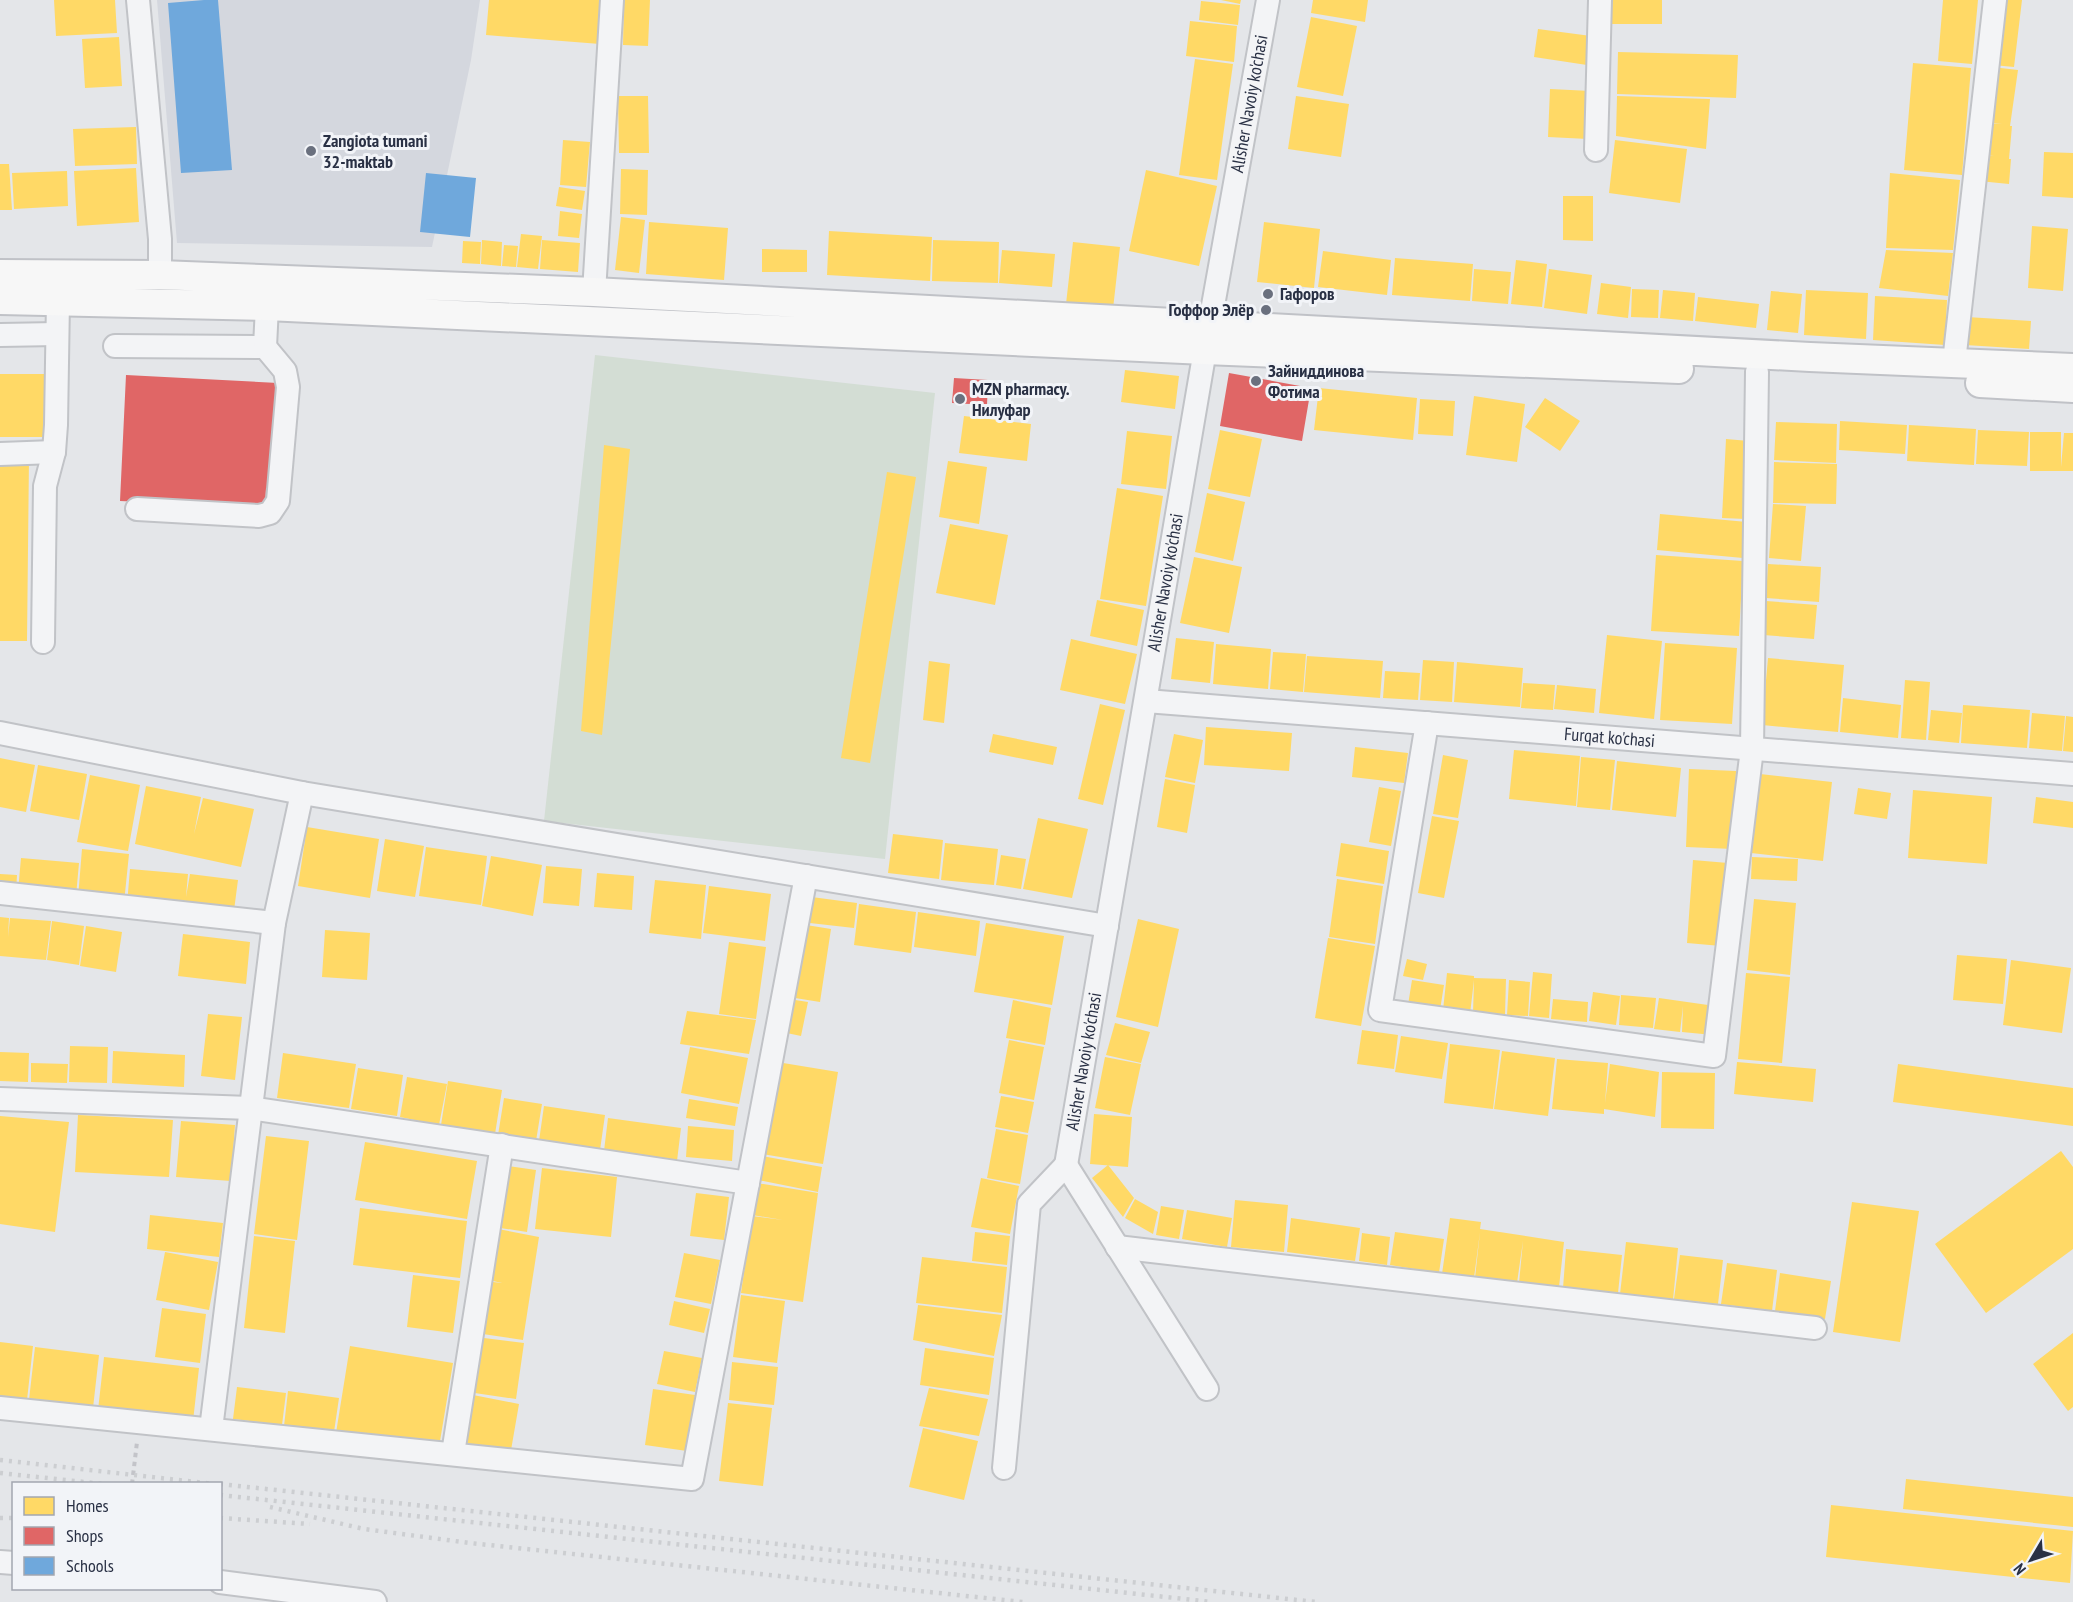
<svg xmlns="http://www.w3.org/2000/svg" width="2073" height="1602" viewBox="0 0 2073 1602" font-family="'PT Sans Narrow',sans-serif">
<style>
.built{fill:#d4d7de}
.green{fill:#d3ddd4}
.homes{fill:#ffd966}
.shops{fill:#e06666}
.schools{fill:#6fa8dc}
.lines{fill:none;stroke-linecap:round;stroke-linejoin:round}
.minor-casing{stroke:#c1c3c7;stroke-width:26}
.major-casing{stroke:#c0c2c7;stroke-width:32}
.path{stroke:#c3c4c9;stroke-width:4;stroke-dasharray:4.5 4.5;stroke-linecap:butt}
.minor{stroke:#f3f4f6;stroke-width:22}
.major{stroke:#f7f7f7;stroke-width:28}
.rail{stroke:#ccced1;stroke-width:4.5;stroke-dasharray:3 6;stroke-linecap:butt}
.poi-dot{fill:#6a707e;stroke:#f2f4f8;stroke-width:2}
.labels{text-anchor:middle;stroke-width:6;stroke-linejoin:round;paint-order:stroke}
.street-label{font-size:18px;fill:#293044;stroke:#f2f4f8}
.poi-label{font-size:18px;font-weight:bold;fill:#293044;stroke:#f2f4f8;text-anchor:start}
</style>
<rect width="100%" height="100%" fill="#e4e6e9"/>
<!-- built -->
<path class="built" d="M157 0H480L471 60 432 247 177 243Z"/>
<!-- green -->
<path class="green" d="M595 355 935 393 885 859 544 821Z"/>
<!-- homes -->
<path class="homes" d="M54 0H115L117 33 56 36Z
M489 0H603L600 44 486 35Z
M624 0H650L648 46 623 45Z
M1221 0H1241L1240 4Z
M1313 0H1368L1365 22 1311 13Z
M1611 0H1662V24H1611Z
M1943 0H1978L1972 64 1938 61Z
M2000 0H2022L2014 67 1993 65Z
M1201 1 1240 5 1238 25 1199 20Z
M1311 17 1357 26 1343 96 1297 87Z
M1190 21 1237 26 1234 62 1186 56Z
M1538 29 1591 36 1587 65 1534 57Z
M119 37 122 86 85 88 82 39Z
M1618 52 1738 55 1736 98 1617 94Z
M1195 59 1233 64 1217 180 1179 175Z
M1913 63 1971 68 1962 175 1904 170Z
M1992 67 2018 70 2010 126H2012L2009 159H2011L2009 184 1979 181 1981 156H1994L1981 155 1985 123 2002 124 1985 122Z
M1550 89 1591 91 1588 139 1548 137Z
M618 96H648L649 153H619Z
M1296 96 1349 104 1341 157 1288 149Z
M1617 96 1710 99 1706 149 1616 136Z
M136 127 137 164 75 166 73 129Z
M563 140 590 142 586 187 560 185Z
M1615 140 1687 149 1680 203 1609 193Z
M2044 152 2073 153V198L2042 196Z
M0 164H9L12 210H0Z
M136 168 139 222 77 226 74 171Z
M621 169 648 170 647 215 620 214Z
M1146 170 1217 186 1199 266 1129 251Z
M67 171 68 206 14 209 12 173Z
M1890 173 1960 180 1953 250 1886 248Z
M559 187 585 191 582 210 556 206Z
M1563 196H1593V241L1563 240Z
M560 211 582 214 579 238 558 236Z
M621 217 645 220 639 273 615 270Z
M649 222 728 228 724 280 646 274Z
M1264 222 1320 229 1314 288 1257 282Z
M2032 226 2068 229 2063 291 2028 288Z
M829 231 932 237 930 281 827 275Z
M521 234 542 236 538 269 517 267Z
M482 240 502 242 501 266 481 264Z
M542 240 580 243 578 272 540 269Z
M933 240 999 242 998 283 932 281Z
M463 241 481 242 480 264 462 263Z
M1073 242 1120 247 1113 309 1066 304Z
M504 245 518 246 516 267 502 266Z
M762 249 807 250V272H762Z
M1002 250 1055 254 1052 287 999 283Z
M1886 250 1953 253 1948 296 1879 288Z
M1323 251 1391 260 1387 295 1318 287Z
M1395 258 1473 264 1470 301 1392 295Z
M1516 260 1547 264 1542 307 1511 304Z
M1474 269 1511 272 1508 304 1472 301Z
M1549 269 1592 275 1587 314 1544 308Z
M1601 283 1631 287 1628 318 1597 314Z
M1632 289 1659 290 1658 318 1631 317Z
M1663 290 1695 293 1693 321 1660 318Z
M1806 290 1868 293 1866 339 1804 335Z
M1771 291 1802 294 1798 333 1767 330Z
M1875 296 1947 300 1945 345 1873 340Z
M1698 297 1759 304 1756 328 1695 321Z
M1967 317 2031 321 2029 349 1965 345Z
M1125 370 1179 376 1175 409 1121 402Z
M0 374H52V437H0Z
M1319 388 1417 398 1413 440 1314 430Z
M1474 396 1525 404 1517 462 1466 455Z
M1545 398 1580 421 1560 451 1525 427Z
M1420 399 1455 401 1453 436 1418 434Z
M964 416 1031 424 1027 461 959 453Z
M1840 421 1907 425 1905 454 1839 450Z
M1776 422 1837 424 1836 463 1774 460Z
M1909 425 1976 429 1974 465 1907 461Z
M1220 430 1262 439 1250 497 1208 489Z
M1978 430 2029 432 2027 466 1976 464Z
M1127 431 1172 436 1166 489 1121 484Z
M2030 432H2061V467L2064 433H2073V471H2030Z
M1726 439 1749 441 1746 519 1722 518Z
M604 445 630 449 602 735 581 731Z
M0 457H29L27 641H0Z
M948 461 987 467 979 524 939 517Z
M1774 462 1837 464 1836 504 1773 503Z
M887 472 916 477 870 763 841 758Z
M1117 488 1163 496 1146 606 1100 599Z
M1207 493 1245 502 1233 561 1195 552Z
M1773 504 1806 506 1801 561 1769 558Z
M1660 514 1747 522 1743 558 1657 550Z
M950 524 1008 535 995 605 936 593Z
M1656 555 1743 561 1739 636 1651 631Z
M1194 557 1242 567 1229 633 1180 623Z
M1768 564 1821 567 1819 602 1766 598Z
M1097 600 1144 610 1137 646 1090 636Z
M1766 601 1817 605 1814 639 1763 635Z
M1607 635 1662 641 1654 719 1599 713Z
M1176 638 1214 642 1210 683 1171 679Z
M1071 639 1137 654 1125 704 1060 690Z
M1665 643 1737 648 1732 724 1660 720Z
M1216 644 1271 649 1268 689 1213 684Z
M1273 652 1306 654 1303 692 1270 689Z
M1307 656 1383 661 1380 698 1304 692Z
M1768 658 1844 665 1838 732 1762 725Z
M1423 660 1454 662 1452 702 1420 700Z
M929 661 950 664 944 723 923 720Z
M1457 662 1523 668 1520 707 1454 702Z
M1385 671 1420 673 1418 700 1383 698Z
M1905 680 1930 682 1926 740 1901 738Z
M1523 683 1555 685 1553 710 1521 708Z
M1557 685 1596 689 1594 713 1554 709Z
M1843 698 1901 705 1898 738 1840 732Z
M1100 704 1125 710 1103 805 1078 799Z
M1963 705 2030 710 2027 748 1961 743Z
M1931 710 1962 713 1959 743 1928 740Z
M2032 713 2065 716 2062 751 2029 748Z
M2066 716 2073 717V752L2063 751Z
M1206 727 1292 733 1289 771 1204 765Z
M993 734 1057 747 1053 765 989 752Z
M1174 734 1203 740 1195 783 1165 777Z
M1355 747 1408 753 1404 783 1352 777Z
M1514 750 1580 756 1576 806 1509 799Z
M1443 755 1468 760 1458 818 1433 814Z
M1581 757 1615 760 1610 810 1577 807Z
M0 758 35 765 26 812 0 807Z
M1617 761 1681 768 1676 817 1612 810Z
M38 765 87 774 79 820 30 811Z
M1689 769 1736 771 1733 849 1686 847Z
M1760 774 1832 782 1823 861 1751 853Z
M90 775 140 785 128 851 77 842Z
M1165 779 1195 785 1187 833 1157 827Z
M146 786 201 797 194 834 203 798 254 809 241 867 135 844Z
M1379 787 1401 791 1391 846 1369 842Z
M1858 788 1891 793 1887 819 1854 814Z
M1913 790 1992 797 1987 864 1908 858Z
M2036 797 2073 802V828L2033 823Z
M1432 816 1459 821 1444 898 1418 893Z
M1038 818 1088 829 1072 898 1023 889Z
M307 827 379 839 370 898 298 886Z
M893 834 943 840 939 879 888 873Z
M385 839 424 846 415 897 377 891Z
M945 843 998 849 994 885 941 880Z
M1341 843 1389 851 1384 884 1336 876Z
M426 847 487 856 481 905 419 896Z
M82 849 129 854 124 903 78 898Z
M1001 855 1026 859 1021 889 996 885Z
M491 856 542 865 533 916 482 906Z
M1752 857 1798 859 1797 881 1751 879Z
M21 858 79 863 76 896 18 891Z
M1693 860 1728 863 1721 946 1687 943Z
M546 866 582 869 579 906 543 903Z
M130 869 188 874 186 897 190 874 238 880 233 918 127 904Z
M597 873 634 876 632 910 594 907Z
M0 874 17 875 16 892 0 890Z
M1337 879 1383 886 1375 944 1329 937Z
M655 880 706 885 701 939 649 933Z
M709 886 771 894 765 941 703 933Z
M804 896 857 903 854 928 801 922Z
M1754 899 1796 903 1790 975 1747 970Z
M859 904 916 912 911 953 854 945Z
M918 912 980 921 976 956 914 947Z
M0 917 9 918 8 937 10 918 51 921 46 960 0 956Z
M1138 919 1179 929 1158 1027 1116 1017Z
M52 921 84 926 79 965 47 960Z
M986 923 1064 936 1052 1005 974 992Z
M800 924 831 929 820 1002 789 997Z
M86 926 122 932 116 972 80 966Z
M325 930 370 933 367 980 322 977Z
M183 934 250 942 246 984 178 976Z
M1328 938 1375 946 1361 1026 1315 1018Z
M729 942 766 947 756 1019 719 1014Z
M1957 955 2007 959 2003 1004 1953 1000Z
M1407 959 1427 964 1423 980 1403 976Z
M2011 960 2071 968 2062 1033 2003 1025Z
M1533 972 1552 974 1549 1018 1529 1016Z
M1447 973 1474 976V978L1506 979 1505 1015 1473 1013 1474 980 1470 1014 1443 1010Z
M1746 973 1790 977 1782 1063 1738 1059Z
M1412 980 1444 985 1440 1010 1408 1005Z
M1509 980 1530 982 1528 1016 1507 1015Z
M1593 992 1620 996 1616 1025 1589 1021Z
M1621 995 1656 998 1653 1028 1619 1025Z
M1659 998 1715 1006 1713 1035 1682 1032 1683 1006 1680 1032 1654 1029Z
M789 999 808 1002 801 1036 782 1032Z
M1553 999 1588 1002 1587 1022 1551 1019Z
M1013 1000 1051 1008 1045 1045 1006 1038Z
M687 1011 756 1020 749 1054 680 1044Z
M208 1014 242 1017 235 1080 201 1076Z
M1115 1023 1150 1032 1141 1063 1106 1055Z
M1362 1030 1398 1035 1394 1069 1357 1064Z
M1401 1036 1448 1043 1442 1079 1395 1072Z
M1009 1040 1044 1047 1034 1100 999 1093Z
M1450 1044 1500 1050 1493 1109 1444 1103Z
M70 1046 108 1047 107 1083 69 1082Z
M690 1047 748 1058 739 1104 681 1093Z
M113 1051 185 1055 184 1087 112 1083Z
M1502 1051 1555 1058 1548 1116 1494 1109Z
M0 1052 29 1053 28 1082 0 1081Z
M283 1053 356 1064 349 1108 277 1098Z
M1105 1057 1141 1064 1130 1115 1095 1108Z
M1557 1059 1608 1063 1605 1103 1610 1064 1659 1072 1655 1117 1604 1109V1114L1552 1109Z
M777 1062 838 1072 823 1164 762 1154Z
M1737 1062 1816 1069 1813 1102 1734 1094Z
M31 1063 68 1064 67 1083 31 1082Z
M1898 1064 2073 1088V1126L1893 1102Z
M358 1068 403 1075 397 1116 351 1109Z
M1662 1072 1715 1073 1714 1129 1661 1128Z
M407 1077 447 1084 439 1125 400 1117Z
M448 1081 502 1090 495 1134 441 1125Z
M1001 1096 1034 1102 1028 1133 995 1127Z
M504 1098 542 1104 536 1141 498 1135Z
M689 1099 738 1107 735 1126 686 1118Z
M544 1106 605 1115 600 1150 539 1141Z
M1094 1114 1132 1117 1128 1167 1090 1164Z
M78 1115 173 1120 169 1177 75 1172Z
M0 1116 69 1122 55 1232 0 1224Z
M608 1118 681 1128 677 1161 604 1151Z
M181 1121 235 1125 231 1181 176 1177Z
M688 1126 734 1130 732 1161 686 1157Z
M996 1129 1028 1135 1020 1184 987 1178Z
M266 1136 309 1141 297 1240 254 1234Z
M365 1142 477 1161 467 1219 355 1200Z
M2061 1151 2073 1167V1249L1986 1313 1935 1244Z
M762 1156 822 1167 818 1192 758 1180Z
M502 1165 536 1170 527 1232 494 1227Z
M1108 1165 1134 1198 1123 1217 1092 1178Z
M542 1168 617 1177 611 1237 535 1229Z
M981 1178 1019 1186 1010 1234 971 1227Z
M757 1183 818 1193 803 1302 741 1293 752 1216 783 1220 752 1215Z
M696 1193 729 1197 724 1240 690 1236Z
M1135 1199 1158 1212 1153 1234 1125 1218Z
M1235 1200 1288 1205 1284 1252 1231 1247Z
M1852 1202 1919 1211 1900 1342 1833 1332Z
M1161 1206 1184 1210 1179 1239 1156 1235Z
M360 1208 467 1221 460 1278 353 1265Z
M1187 1210 1232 1218 1227 1247 1182 1239Z
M150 1215 223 1223 219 1257 147 1249Z
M1291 1218 1360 1228 1355 1261 1287 1252Z
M1450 1218 1481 1222 1480 1229 1564 1242 1559 1287 1519 1283 1523 1241 1517 1283 1475 1278 1480 1232 1474 1278 1442 1274Z
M493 1228 539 1237 523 1340 476 1333 484 1281 502 1283 484 1279Z
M975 1232 1010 1236 1007 1265 972 1261Z
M1395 1232 1444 1239 1439 1273 1390 1265Z
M1362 1233 1390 1237 1387 1265 1359 1261Z
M254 1236 295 1241 285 1333 244 1328Z
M1626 1242 1678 1248 1673 1300 1620 1294Z
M1566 1249 1622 1255 1618 1293 1563 1288Z
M165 1252 218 1262 209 1310 156 1300Z
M684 1253 720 1260 711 1304 675 1297Z
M1680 1255 1723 1260 1718 1304 1674 1299Z
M922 1257 1007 1267 1002 1313 916 1303Z
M1727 1263 1777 1270 1772 1311 1721 1304Z
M1780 1273 1831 1281 1825 1319 1775 1311Z
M413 1275 460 1281 453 1333 407 1327Z
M741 1295 785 1301 777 1363 733 1357Z
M674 1301 710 1309 704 1333 669 1325Z
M918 1305 1002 1315 994 1356 913 1340Z
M162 1308 206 1314 200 1363 155 1357Z
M2073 1333V1407L2068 1411 2033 1364Z
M476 1337 524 1343 516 1399 468 1392Z
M0 1342 33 1346 27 1400 0 1397Z
M350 1346 453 1363 439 1447 336 1433Z
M35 1347 99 1355 93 1408 29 1400Z
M925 1348 994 1358 989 1395 920 1385Z
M664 1351 702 1358 695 1392 657 1384Z
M104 1357 199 1368 193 1421 98 1410Z
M732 1362 778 1367 774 1405 729 1400Z
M237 1387 286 1393 282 1425 233 1419Z
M929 1388 988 1399 979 1436 919 1426Z
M653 1389 695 1395 687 1451 645 1445Z
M288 1391 339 1398 334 1432 284 1426Z
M468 1394 519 1404 510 1456 458 1447Z
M728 1403 772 1408 763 1486 719 1481Z
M923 1428 978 1441 964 1500 909 1487Z
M1906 1479 2073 1497V1527L1903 1509Z
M1831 1505 2073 1531 2070 1583 1826 1557Z"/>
<!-- shops -->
<path class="shops" d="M1229 373 1311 388 1302 441 1220 426Z
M126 375 278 383 273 488H266L265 508 120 501Z
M954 378 988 380 987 405 952 403Z"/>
<!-- schools -->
<path class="schools" d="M204 0H218L232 170 181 173 168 3Z
M426 173 476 178 470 237 420 232Z"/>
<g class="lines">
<!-- minor casing -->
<g class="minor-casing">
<g id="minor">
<path d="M138 0 160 239V275"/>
<path d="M1596 150 1600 0"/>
<path d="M594 292 612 0"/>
<path d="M0 335 57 334"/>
<path d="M115 346 265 347 267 306"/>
<path d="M1954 362 1995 0"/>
<path d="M0 454 54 452"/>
<path d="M137 509 259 516 270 513 278 501 288 387 285 371 265 347"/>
<path d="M43 642 45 486 54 452 56 425 58 300"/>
<path id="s1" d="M1146 701 2073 774"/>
<path d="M1427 723 1380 1010 1714 1056 1752 749 1757 372"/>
<path d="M0 733 302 793 1107 926"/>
<path d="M0 893 274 923"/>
<path d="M0 1099 250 1108 748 1183"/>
<path id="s2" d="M1066 1165 1205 350 1268 0"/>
<path d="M1066 1165 1207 1389"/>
<path d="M1117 1247 1815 1328"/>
<path d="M0 1408C230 1433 461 1454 692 1479L806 876"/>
<path d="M211 1429 274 923 302 793"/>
<path d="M453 1453 502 1145"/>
<path d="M1004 1468 1029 1204 1066 1165"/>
<path d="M0 1562 14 1563"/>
<path d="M220 1582 375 1602"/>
</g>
</g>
<!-- major casing -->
<g class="major-casing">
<path id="major" d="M0 274 160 275 594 292 1810 357 2073 368
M0 300 267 306 1205 350 1679 369
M1980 383 2073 388"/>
</g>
<!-- path -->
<path class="path" d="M132 1484 137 1442"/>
<!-- minor -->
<use href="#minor" class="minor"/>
<!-- major -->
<use href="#major" class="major"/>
<!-- rail -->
<path class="rail" d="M0 1460 214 1484
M0 1473 103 1484
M220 1484 1316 1602
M220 1495 1212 1602
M270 1507 364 1529 470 1543 1023 1602
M0 1518H14
M220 1518 310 1524"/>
</g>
<!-- markers -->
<g class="poi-dot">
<circle cx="311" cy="151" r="6"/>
<circle cx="1268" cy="294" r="6"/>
<circle cx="1266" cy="310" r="6"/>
<circle cx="1256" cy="381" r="6"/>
<circle cx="960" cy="399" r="6"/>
</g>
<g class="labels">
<!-- street labels -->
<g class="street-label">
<text dy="6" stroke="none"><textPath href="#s2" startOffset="1077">Alisher Navoiy ko'chasi</textPath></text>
<text dy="6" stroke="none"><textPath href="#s2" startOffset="591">Alisher Navoiy ko'chasi</textPath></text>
<text dy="6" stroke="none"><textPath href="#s1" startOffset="465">Furqat ko'chasi</textPath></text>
<text dy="6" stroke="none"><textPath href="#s2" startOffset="105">Alisher Navoiy ko'chasi</textPath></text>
</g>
<!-- poi labels -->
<g class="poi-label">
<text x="323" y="147">Zangiota tumani<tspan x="323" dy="21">32-maktab</tspan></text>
<text x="1280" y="300">Гафоров</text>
<text x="1254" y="316" text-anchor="end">Гоффор Элёр</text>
<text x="1268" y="377">Зайниддинова<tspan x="1268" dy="21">Фотима</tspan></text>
<text x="972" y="395">MZN pharmacy.<tspan x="972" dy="21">Нилуфар</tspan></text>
</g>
</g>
<!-- legend -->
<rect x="12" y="1482" width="210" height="108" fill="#f2f4f8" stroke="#a2a6b0" stroke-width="1.5"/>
<rect x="24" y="1497" width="30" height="18" fill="#ffd966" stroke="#a2a6b0" stroke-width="1.5"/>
<text x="66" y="1512" font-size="18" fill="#293044">Homes</text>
<rect x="24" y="1527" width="30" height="18" fill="#e06666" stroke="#a2a6b0" stroke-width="1.5"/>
<text x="66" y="1542" font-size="18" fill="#293044">Shops</text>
<rect x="24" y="1557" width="30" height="18" fill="#6fa8dc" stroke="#a2a6b0" stroke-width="1.5"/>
<text x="66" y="1572" font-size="18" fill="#293044">Schools</text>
<!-- north arrow -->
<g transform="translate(2031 1560) rotate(231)" stroke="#f2f4f8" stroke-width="4.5" paint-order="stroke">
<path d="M0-4.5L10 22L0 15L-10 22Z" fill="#293044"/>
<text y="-9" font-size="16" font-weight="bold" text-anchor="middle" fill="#293044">N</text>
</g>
</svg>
